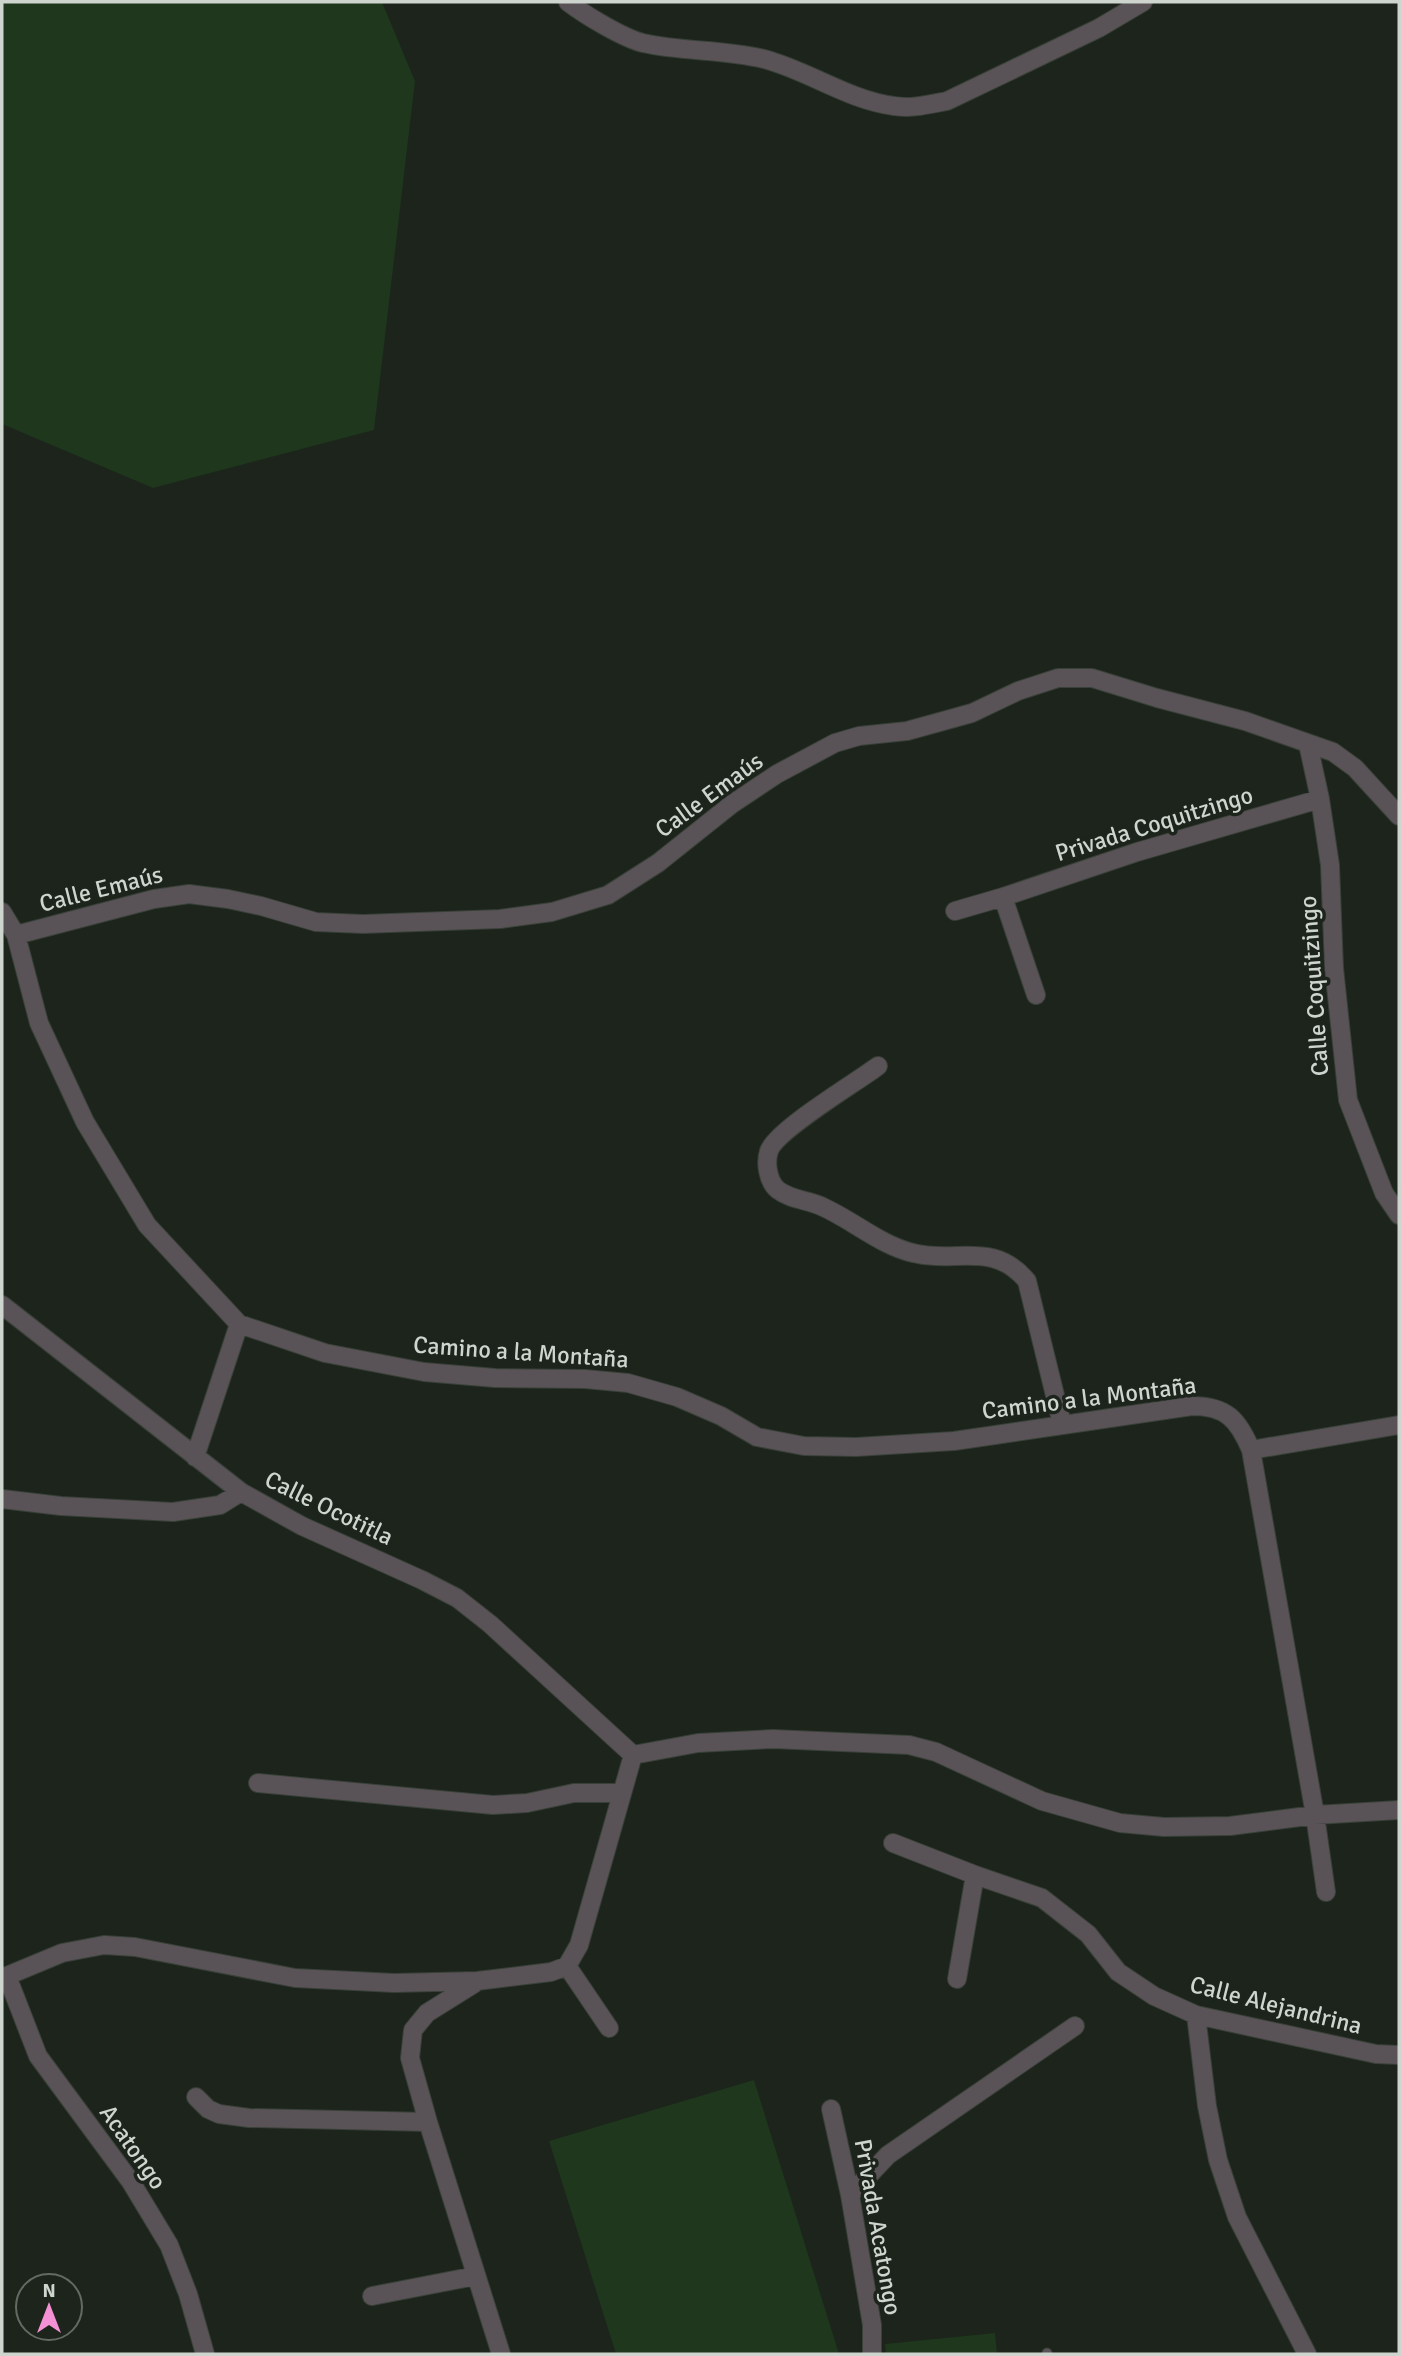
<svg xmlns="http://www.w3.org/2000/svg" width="1401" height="2356" viewBox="0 0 1401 2356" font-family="Signika,sans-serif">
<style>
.green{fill:#1e371d}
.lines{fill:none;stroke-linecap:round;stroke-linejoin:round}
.lane-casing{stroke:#384038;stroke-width:11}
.street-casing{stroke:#384038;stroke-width:20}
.lane{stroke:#595357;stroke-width:9}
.street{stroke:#595357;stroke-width:18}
.labels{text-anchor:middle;stroke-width:7;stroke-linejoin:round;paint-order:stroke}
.street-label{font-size:24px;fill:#ced4ce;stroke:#1c241b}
</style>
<rect width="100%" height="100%" fill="#1c241b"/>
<!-- green -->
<path class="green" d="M2 2H382L415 81 374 430 153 488 2 424Z
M754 2080 839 2354H616L549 2141Z
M995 2333 997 2354H886L885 2344Z"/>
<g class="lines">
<!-- lane casing -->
<g class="lane-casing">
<path id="lane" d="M1047 2354V2353"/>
</g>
<!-- street casing -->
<g class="street-casing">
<path id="street" d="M568 2C585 15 623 38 643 43 683 52 724 49 764 59 809 71 848 100 894 106 912 109 930 104 947 101L1099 28 1143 2
M1308 744 1320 799 1330 865 1334 968 1348 1100 1384 1193 1399 1215
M1003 897 1036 995
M955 911 1003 897 1137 852 1320 799
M2 912 16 935 39 1023 85 1122 147 1225 239 1324 325 1353 424 1372 495 1378 585 1379 628 1383 677 1397 721 1416 757 1437 804 1446 856 1447 954 1441 1192 1406C1226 1406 1238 1419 1251 1450L1315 1815 1326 1892
M16 935 154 899 189 894 228 899 261 906 316 922 363 924 500 919 552 912 608 895 658 863 732 804 777 774 835 743 859 736 907 731 972 713 1018 691 1058 678H1092L1157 698 1245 721 1333 752 1355 768 1399 816
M878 1066C857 1082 776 1130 769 1151 765 1163 768 1182 778 1190 791 1200 809 1200 823 1207 854 1221 880 1245 913 1253 957 1264 993 1240 1027 1281L1062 1424
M2 1305 241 1492 302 1526 422 1580 457 1598 490 1624 633 1755
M1251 1450 1399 1425
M195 1457 239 1324
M2 1499 61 1506 173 1512 220 1505 241 1492
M633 1755 698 1743 773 1739 909 1745 936 1752 1042 1801 1120 1823 1164 1827 1230 1826 1315 1815 1399 1810
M258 1783 493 1805 527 1803 574 1793H622
M893 1843 975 1875 1042 1898 1088 1934 1118 1972 1154 1996 1196 2015 1376 2054 1399 2055
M567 1966 609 2028
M7 1976 38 2056 131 2182 169 2245 188 2294 205 2354
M2 1978 62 1953 104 1945 135 1947 295 1978 394 1983 477 1981 551 1972 567 1966 579 1945 633 1755
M957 1979 975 1875
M475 1983 427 2013 413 2030 410 2058 428 2122 501 2354
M1196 2015 1207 2106 1218 2160 1237 2217 1307 2354
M196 2097 208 2109 219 2114 249 2118 428 2122
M831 2109 850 2195 872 2325V2354
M850 2195 888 2155 1075 2026
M372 2296 475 2276"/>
</g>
<!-- lane -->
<use href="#lane" class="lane"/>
<!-- street -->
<use href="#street" class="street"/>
</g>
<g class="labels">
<!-- street labels -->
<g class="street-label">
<text transform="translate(709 795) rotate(-36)" y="8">Calle Emaús</text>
<text transform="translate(1154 824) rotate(-17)" y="8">Privada Coquitzingo</text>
<text transform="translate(101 889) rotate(-14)" y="8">Calle Emaús</text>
<text transform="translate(1314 986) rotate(-94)" y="8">Calle Coquitzingo</text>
<text transform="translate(521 1352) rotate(4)" y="8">Camino a la Montaña</text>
<text transform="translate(1089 1398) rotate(-7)" y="8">Camino a la Montaña</text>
<text transform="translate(329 1508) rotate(26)" y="8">Calle Ocotitla</text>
<text transform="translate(1276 2005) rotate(14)" y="8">Calle Alejandrina</text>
<text transform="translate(133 2147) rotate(55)" y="8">Acatongo</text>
<text transform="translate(878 2227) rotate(80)" y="8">Privada Acatongo</text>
</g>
</g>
<!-- border -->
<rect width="1401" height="2356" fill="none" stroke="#ced4ce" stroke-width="7"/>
<!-- north arrow -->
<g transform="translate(49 2307)"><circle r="33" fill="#1c241b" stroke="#636a63" stroke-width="2"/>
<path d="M0-5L12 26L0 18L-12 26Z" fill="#f491d4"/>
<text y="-10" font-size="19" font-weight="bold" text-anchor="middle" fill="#ced4ce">N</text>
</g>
</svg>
